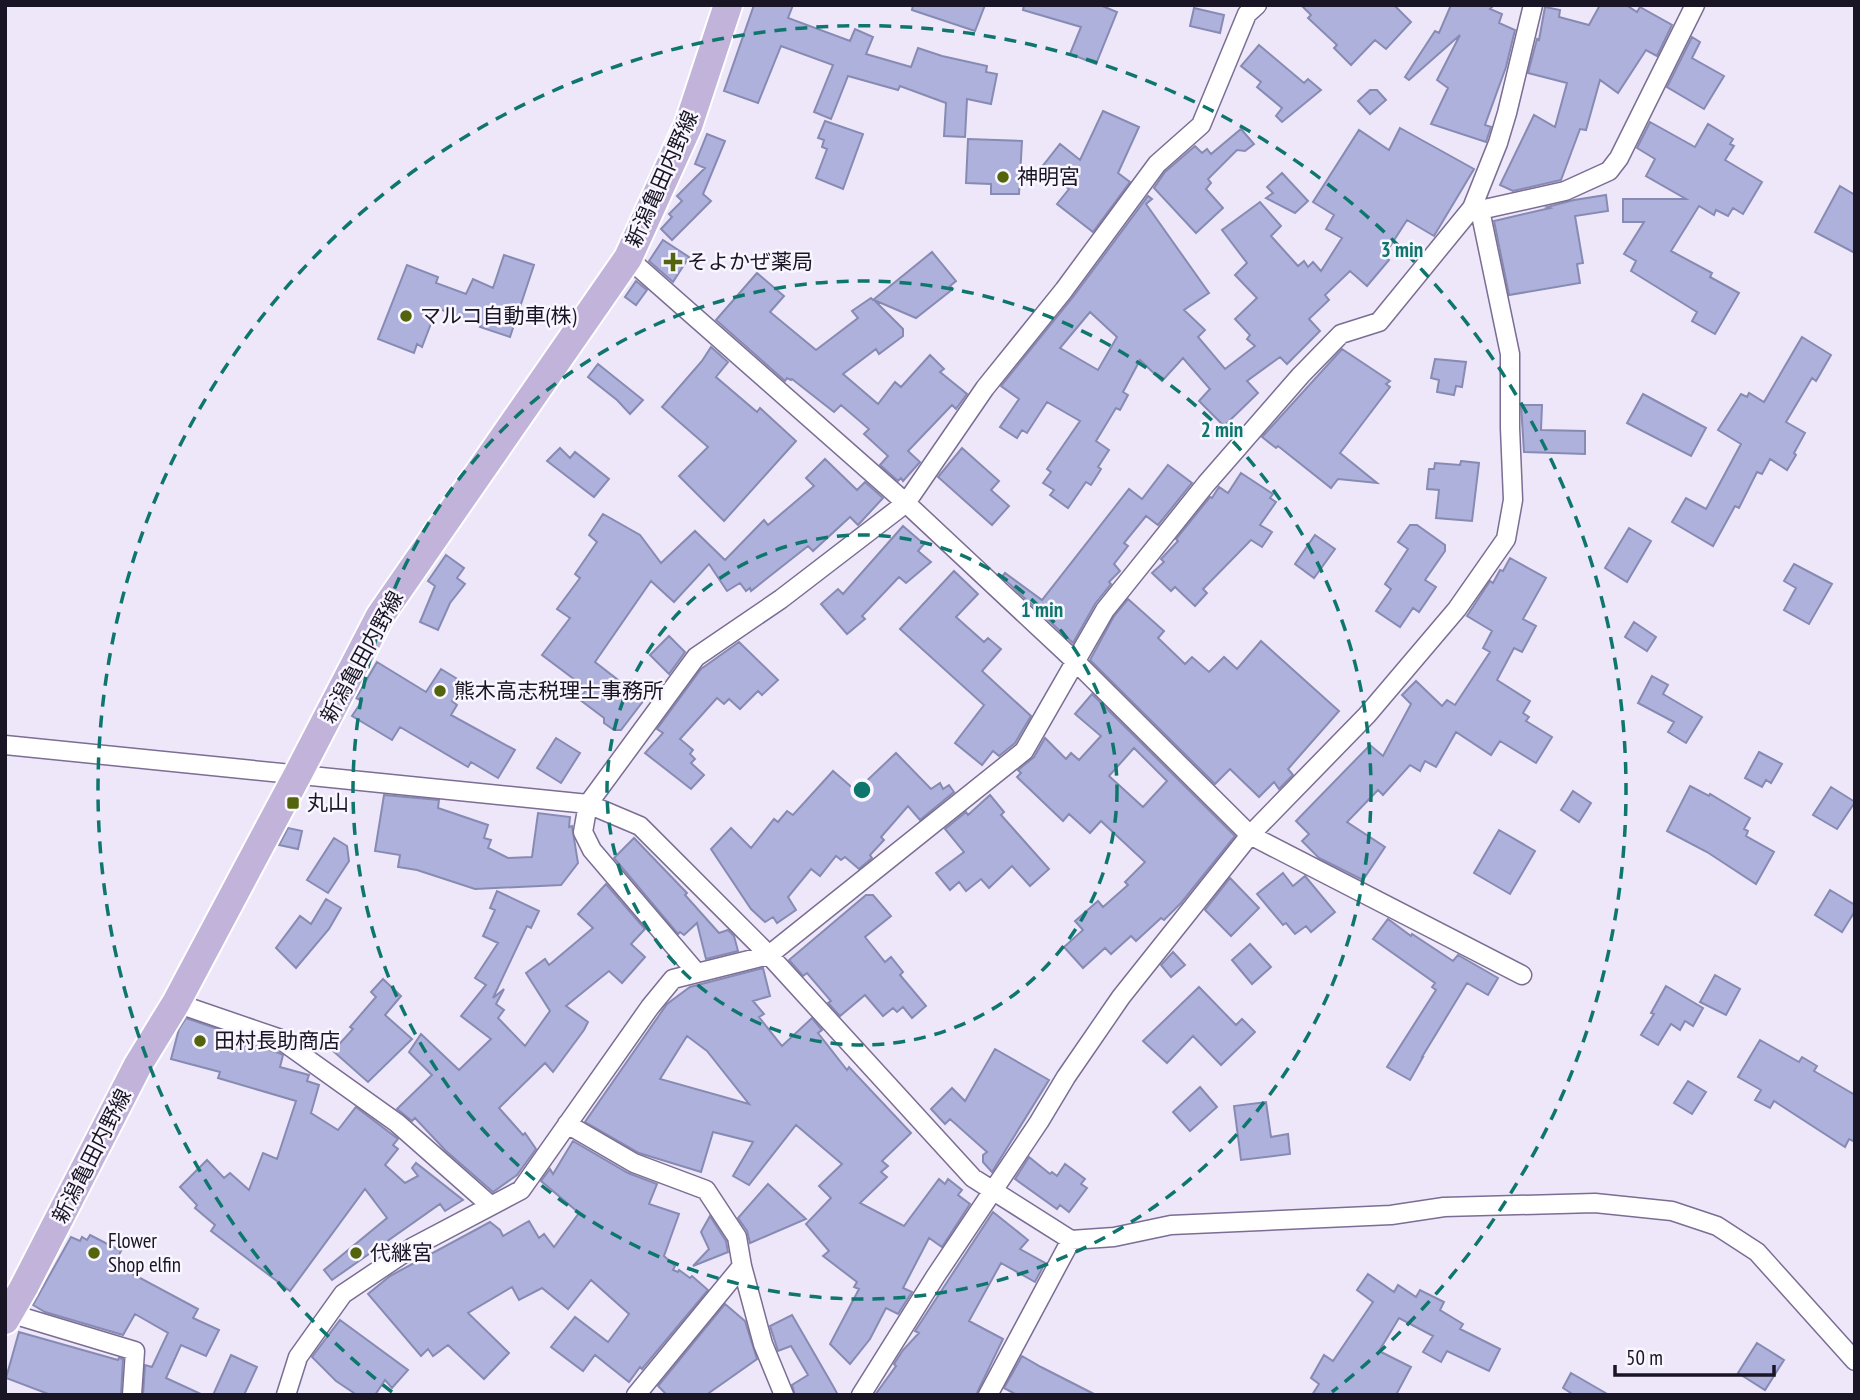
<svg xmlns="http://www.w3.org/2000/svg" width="1860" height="1400" viewBox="0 0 1860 1400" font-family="'PT Sans Narrow','Noto Sans JP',sans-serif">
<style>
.building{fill:#adb1dc;stroke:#878bb3;stroke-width:2;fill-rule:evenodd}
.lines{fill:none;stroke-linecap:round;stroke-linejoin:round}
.street-casing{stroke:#7b6d94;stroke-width:21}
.primary-casing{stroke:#fff;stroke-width:32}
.street{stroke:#fff;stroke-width:18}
.primary{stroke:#c2b3da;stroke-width:28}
.ring{fill:none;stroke:#0f766e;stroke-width:3.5;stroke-dasharray:12 9}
.poi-dot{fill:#53640c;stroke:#f9f6ff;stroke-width:2.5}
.labels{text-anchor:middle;stroke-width:5;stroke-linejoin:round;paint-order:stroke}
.poi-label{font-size:21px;fill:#1a1524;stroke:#f9f6ff;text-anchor:start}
.street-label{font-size:21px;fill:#1a1524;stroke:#f9f6ff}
.centre{fill:#0f766e;stroke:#f9f6ff;stroke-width:3.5}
.ring-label{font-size:21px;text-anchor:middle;font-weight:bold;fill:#0f766e;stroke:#f9f6ff;stroke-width:5;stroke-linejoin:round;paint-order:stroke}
</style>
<rect width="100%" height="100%" fill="#ede7f9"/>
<!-- building -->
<path class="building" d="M754 5H793L788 18 850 41 855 29 873 37 866 54 911 67 918 48 942 56 987 66 986 72 997 74 991 104 967 99 965 137 944 136 946 103 900 86 898 90 848 76 831 119 814 112 833 65 781 46 758 103 724 91Z
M913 5H985L975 31 912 10Z
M1024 5H1100L1117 12 1096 64 1070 54 1081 27 1023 10Z
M1301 5H1394L1411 22 1386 49 1375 40 1351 65 1334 48 1337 45 1308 18 1311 15Z
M1451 5H1494L1490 9 1502 14 1499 23 1515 30 1506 67 1485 125 1491 127 1486 142 1431 124 1448 88 1437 80 1460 35 1409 80 1405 77 1435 31 1439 33Z
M1600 5H1626L1637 12 1640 7 1672 25 1657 56 1646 50 1618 93 1600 80 1586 130 1580 129 1561 180 1513 191 1500 185 1534 115 1555 127 1567 83 1528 73 1537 39 1539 40 1545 7 1560 10 1559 17 1589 25Z
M1194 8 1224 15 1220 33 1190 26Z
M1692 37 1700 42 1692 58 1724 76 1704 109 1667 87Z
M1259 45 1304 83 1308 79 1321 90 1282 122 1276 116 1282 108 1257 87 1261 82 1241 66Z
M1370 90H1377L1386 100 1370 114 1358 101Z
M1103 111 1139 127 1118 173 1130 182 1093 232 1057 204 1069 189 1041 168 1060 144 1080 160Z
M825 121 863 134 843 189 816 178 827 149 822 147 824 140 818 138Z
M1650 122 1695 147 1708 124 1733 139 1730 144 1734 146 1725 160 1762 182 1743 214 1733 208 1728 216 1716 210 1714 215 1699 206 1671 251 1712 273 1710 277 1739 293 1715 334 1692 321 1697 312 1631 271 1636 261 1624 254 1644 222H1623V199H1686L1646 176 1655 159 1637 148Z
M1400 128 1474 169 1434 236 1407 220 1389 248 1391 250 1386 257 1389 260 1367 286 1350 271 1325 295 1329 300 1309 319 1320 331 1287 364 1280 357 1247 381 1258 393 1224 426 1199 401 1210 389 1183 358 1162 381 1140 360 1123 392 1128 395 1120 410 1116 408 1096 441 1109 450 1098 467 1101 469 1091 485 1086 482 1068 508 1050 495 1054 490 1043 483 1051 472 1047 469 1080 421 1047 402 1027 433 1022 430 1017 438 1000 427 1019 399 1001 386 1073 297 1148 196 1152 199 1146 204 1209 293 1184 310 1205 330 1198 337 1225 369 1255 346 1247 339 1250 335 1235 319 1257 298 1235 275 1247 263 1222 230 1260 202 1281 226 1271 236 1298 266 1304 261 1308 267 1313 262 1321 271 1342 238 1326 229 1334 215 1313 202 1359 130 1389 150ZM1090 312 1117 337 1098 370 1060 348Z
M1241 129 1254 144 1245 151 1237 150 1208 179 1211 183 1206 189 1223 208 1196 233 1154 188 1165 172 1195 146 1202 153 1207 149 1211 154Z
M707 134 725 141 703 194 711 201 672 240 661 229 672 217 669 214 682 201 677 196 705 168 695 164Z
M968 139 1022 141 1019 194H991V184L966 183Z
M1282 173 1308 201 1295 213 1266 198 1273 193 1267 187Z
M1840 186 1855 195V253L1815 232Z
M1606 195 1608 211 1575 216 1583 263 1577 264 1580 283 1509 295 1494 221 1550 208 1547 207 1574 200Z
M663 240 689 257 673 282 649 261Z
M932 252 956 281 950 286 953 289 916 318 874 300 903 329V336L879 354 876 349 843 374 878 404 895 382 901 387 930 355 944 369 940 372 967 394 956 409 952 405 908 451 920 462 903 481 901 478 898 481 880 465 888 456 864 434 869 429 841 405 834 412 792 379 791 380 787 378 785 381 716 320 757 273 784 296 770 312 816 350 858 318 852 311 871 298 873 300Z
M504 255 534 265 510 337 480 327 481 325 437 308 422 347 417 344 414 353 378 339 407 265 438 277 436 283 466 294 473 279 493 288Z
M636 281 647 290 636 305 625 297Z
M1802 337 1831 355 1816 381 1812 378 1786 422 1805 433 1794 453 1796 455 1787 470 1770 459 1762 474 1757 472 1739 508 1735 506 1713 546 1672 522 1686 498 1706 509 1741 444 1718 430 1741 394 1747 397 1749 393 1764 402Z
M711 347 728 362 716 377 757 412 760 408 796 441 724 521 679 476 708 447 662 407 702 361Z
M1342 349 1390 381 1386 384 1390 387 1340 453 1377 483 1338 479 1331 488 1278 446 1276 448 1262 437Z
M1435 359 1466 362 1462 387 1456 386 1454 395 1437 392 1439 380 1431 378Z
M598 364 643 400 630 414 617 400 588 377Z
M1643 394 1706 428 1691 456 1627 423Z
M1521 405H1542L1541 430 1585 431V454L1524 452Z
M560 448 570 458 575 452 609 479 594 497 547 461Z
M962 448 999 481 991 490 1009 506 992 525 938 477Z
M825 459 857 490 865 482 883 498 858 525 850 517 813 551 808 546 751 591 750 588 746 591 740 583 727 591 709 564 674 602 651 581 595 662 644 700 621 730H614L604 723V718L579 699 587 689 542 655 570 618 557 609 580 578 575 574 597 542 589 535 603 514 640 535 661 563 695 531 725 560 764 520 768 525 814 486 806 478Z
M1461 461 1479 463 1472 521 1436 518 1439 490 1427 489 1429 469H1434L1435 463 1460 465Z
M1168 465 1192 483 1158 525 1146 516 1124 543 1128 546 1114 564 1120 571 1109 582 1111 584 1095 604 1073 643 1002 577 1005 573 1042 600 1129 489 1142 499Z
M1241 473 1273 494 1270 498 1276 502 1260 525 1272 532 1262 547 1251 540 1203 589 1207 593 1195 606 1175 587 1171 591 1152 573 1164 562 1161 559 1178 541 1176 539 1210 497 1212 498 1219 487 1228 493Z
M1410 525H1417L1445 545V551L1425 580 1436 587 1419 612 1413 608 1400 627 1376 611 1391 589 1385 584 1408 549 1398 542Z
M903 526 924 544 918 551 931 562 906 583 899 577 862 616 865 619 847 634 821 604 838 589 843 594Z
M1629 528 1651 541 1627 582 1605 568Z
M1315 535 1335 549 1314 578 1295 564Z
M446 555 464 568 457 578 465 584 450 603 438 630 420 622 435 586 428 581Z
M1510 558 1546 578 1523 619 1536 626 1522 652 1514 648 1497 680 1530 701 1523 713 1529 717 1526 721 1552 737 1536 763 1500 741 1491 755 1456 732 1436 767 1425 761 1420 771 1410 765 1383 795 1378 790 1347 822 1385 847 1363 880 1319 858 1302 841 1309 834 1296 821 1370 745 1383 756 1411 704 1402 695 1416 681 1442 706 1447 700 1455 705 1490 652 1483 648 1492 631 1467 616 1490 581 1493 583 1500 570 1503 571Z
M1794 564 1832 584 1809 624 1784 610 1796 588 1784 581Z
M954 571 978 594 956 617 984 642 988 638 1001 649 982 671 1031 716 1015 743 999 756 993 751 982 765 955 743 984 705 900 629Z
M1128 599 1164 631 1158 638 1185 664 1192 657 1209 672 1224 657 1237 669 1261 641 1339 711 1288 769 1293 775 1279 789 1274 782 1259 797 1230 769 1215 784 1090 660 1114 616Z
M1634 622 1656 637 1647 651 1625 637Z
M669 636 685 652 669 674 650 655Z
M739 642 778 680 762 695 758 691 740 709 729 699 724 704 717 698 680 739 693 750 690 754 695 759 691 763 704 775 691 789 645 753 663 733 657 729 701 669Z
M377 662 426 692 441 669 464 683 452 701 457 705 451 715 515 750 498 778 471 762 468 767 400 727 392 740 352 716 362 701 356 698Z
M1652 676 1668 685 1663 694 1702 717 1686 743 1668 732 1674 722 1638 703Z
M1092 694 1235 836 1181 903 1164 920 1161 918 1136 941 1131 936 1111 954 1105 948 1083 968 1064 947 1083 930 1075 921 1098 901 1103 907 1128 885 1125 882 1145 862 1101 821 1090 833 1069 814 1063 821 1017 777 1021 773 1018 770 1034 757 1045 738 1066 759 1071 753 1079 760 1101 736 1075 714ZM1134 748 1167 781 1143 807 1109 776Z
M556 738 580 753 561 783 537 768Z
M1759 752 1782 764 1771 783 1766 780 1762 787 1745 778Z
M896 753 931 789 940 783 943 789 949 785 954 792 920 820 908 806 881 837 884 840 870 855 872 858 859 869 845 857 841 860 836 856 820 876 811 869 788 897 796 910 777 923 773 917 765 922 751 909 711 849 731 828 751 848 774 819 778 822 787 811 793 815 833 771 856 791Z
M1690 786 1709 796 1710 794 1750 818 1744 829 1748 831 1746 836 1774 852 1756 884 1707 852 1667 831Z
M1831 787 1855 802 1837 829 1813 815Z
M1573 791 1591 803 1579 822 1561 810Z
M384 795 439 800 438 808 488 825 484 838 491 840 488 848 508 858 532 857 538 813 570 817 569 827 572 826 578 863 561 885 475 889 417 870 398 867 400 855 375 851Z
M990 795 1004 812 1001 815 1049 869 1030 886 1012 866 989 888 981 879 966 891 959 882 950 890 936 873 964 852 945 829 966 812 968 815Z
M288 828 302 831 298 849 279 845Z
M1499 830 1535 851 1510 894 1474 873Z
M334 838 347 846 349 861 328 893 307 880Z
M634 838 687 893 685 895 719 933 728 930 734 936 738 951 706 959 697 923 684 935 680 932 678 934 614 858Z
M1283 873 1293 886 1305 876 1335 912 1311 932 1306 926 1295 934 1286 923 1283 925 1257 894Z
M1230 878 1259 908 1231 936 1205 910Z
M606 884 645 929 631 944 645 957 622 983 609 971 566 1006 588 1022 584 1030 553 1072 545 1063 499 1108 523 1135 525 1133 536 1149 517 1175 493 1192 446 1151 415 1118 412 1121 397 1109 432 1075 409 1052 421 1034 459 1070 491 1039 461 1016 486 985 475 978 498 943 483 936 495 910 490 908 497 891 539 911 531 928 527 926 493 998 504 989 496 1004 504 1010 498 1018 525 1046 550 1011 526 973 545 959 549 965 593 928 578 914Z
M1830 890 1855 905V911L1842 932 1815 915Z
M866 895H873L891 916 865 937 885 962 891 957 903 972 900 975 926 1006 912 1018 903 1007 897 1012 893 1008 883 1016 865 995 840 1016 828 1003 831 1001 807 973 803 976 789 960Z
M326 899 341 908 329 929 296 968 276 948 300 916 311 924Z
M1388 919 1411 936 1412 934 1453 961 1458 955 1498 978 1488 995 1467 983 1422 1057H1423L1410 1080 1387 1067 1436 990 1432 987 1435 983 1373 939Z
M1250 944 1271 967 1252 984 1232 960Z
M1173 952 1185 965 1171 977 1161 965Z
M763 968 770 996 753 1001 764 1014 759 1017 782 1046 812 1018 822 1030 818 1033 847 1070 849 1067 911 1133 882 1161 888 1166 881 1172 887 1177 860 1203 904 1226 939 1179 945 1184 948 1179 962 1190 958 1195 970 1204 942 1247 929 1238 903 1288 912 1292 898 1314 886 1308 870 1339 850 1364 830 1344 859 1289 854 1287 857 1282 823 1256 829 1251 806 1224 831 1198 819 1186 842 1164 796 1125 749 1185 733 1176 753 1142 713 1132 701 1172 639 1153 585 1122 667 1004 690 987ZM687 1036 707 1051 749 1104 660 1079Z
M1715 975 1740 989 1726 1015 1700 1002Z
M383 979 401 996 385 1015 412 1039 368 1082 333 1051 353 1029 350 1027 376 997 371 992Z
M1666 986 1703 1008 1693 1026 1685 1021 1680 1030 1671 1024 1658 1045 1641 1035 1654 1014 1651 1013Z
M1199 987 1236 1025 1242 1019 1255 1032 1221 1065 1193 1036 1167 1063 1143 1041Z
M186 1018 250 1040 249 1044 279 1053 283 1055 280 1067 309 1075 307 1081 319 1085 311 1113 338 1130 356 1107 398 1139 393 1145 398 1149 385 1165 405 1183 418 1176 412 1168 416 1163 463 1200 445 1211 440 1204 332 1280 324 1270 387 1218 365 1189 290 1291 211 1231 215 1225 195 1208 197 1205 180 1187 207 1160 224 1178 230 1173 249 1190 263 1153 277 1159 296 1101 218 1078 220 1072 171 1059 179 1029Z
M1760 1040 1799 1062 1802 1057 1817 1066 1814 1071 1855 1095V1142L1849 1139 1845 1147 1774 1101 1770 1108 1755 1100 1761 1090 1738 1077Z
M995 1049 1049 1080 992 1172 983 1162V1155L987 1152 950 1119 945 1124 931 1109 952 1088 965 1101Z
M1688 1081 1706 1092 1692 1114 1674 1103Z
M1200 1087 1217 1107 1190 1131 1173 1112Z
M1266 1102 1271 1137 1288 1134 1290 1154 1241 1160 1234 1106Z
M573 1141 628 1173 657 1184 649 1204 679 1214 664 1256 675 1266 673 1270 678 1272 679 1270 690 1278 692 1276 708 1290 642 1369 640 1367 629 1382 595 1355 583 1371 551 1347 575 1317 608 1342 629 1314 591 1280 568 1309 542 1288 519 1300 512 1287 468 1313 509 1353 484 1379 448 1345 433 1356 428 1349 421 1356 368 1294 390 1276 490 1222 500 1230 503 1236 529 1221 539 1238 544 1234 554 1247 579 1213 541 1181 550 1169 553 1174Z
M1029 1157 1050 1174 1052 1172 1057 1176 1065 1164 1085 1179 1081 1184 1087 1188 1069 1212 1060 1205 1057 1209 1015 1179Z
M768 1184 806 1219 750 1243 747 1231 738 1218Z
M993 1212 1028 1240 1020 1249 1045 1263 1035 1282 1001 1263 969 1321 1003 1339 976 1395H875L896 1366 894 1364 903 1350 919 1333 915 1331Z
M710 1216 726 1241 728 1252 693 1266 709 1249 701 1232Z
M90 1235 121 1251 114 1264 198 1309 193 1318 219 1330 206 1356 181 1345 166 1378 203 1395H143L145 1365 152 1367 168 1333 135 1314 123 1335 45 1312 33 1305 71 1237 80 1241 82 1237 87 1240Z
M1368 1274 1394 1292 1398 1285 1416 1297 1420 1290 1444 1302 1440 1310 1463 1324 1460 1329 1500 1349 1489 1371 1447 1351 1441 1362 1423 1352 1433 1336 1399 1318 1379 1351 1411 1367 1396 1395H1312L1319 1384 1311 1378 1324 1355 1333 1361 1373 1302 1357 1290Z
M725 1304 745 1321 757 1359 706 1395H667L658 1386Z
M792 1315 833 1386 838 1395H795L792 1385 808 1375 791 1346 778 1351 770 1326Z
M340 1320 408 1370 392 1388 385 1380 375 1395H357L336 1381 312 1357Z
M19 1332 118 1360 119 1358 123 1359 121 1395H51L6 1378Z
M1757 1343 1784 1360 1765 1390 1738 1373Z
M231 1355 257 1367 244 1395H213Z
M1022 1356 1041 1367 1096 1395H1017L1004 1388Z
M1571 1373 1609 1395H1574L1563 1388Z"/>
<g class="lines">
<!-- street casing -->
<g class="street-casing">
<path id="street" d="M1480 210 1565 191 1609 171 1619 158 1695 5
M628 258 906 503 1076 662 1250 835 1522 975
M5 745 588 804 640 826 769 955 973 1178 1071 1240 1114 1237 1171 1225 1391 1215 1444 1207 1595 1203 1672 1211 1717 1226 1757 1252 1855 1361
M697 973 592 850 583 832 588 804 696 657 781 599 906 503 985 388 1064 290 1157 164 1201 125 1247 14 1257 5
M176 1003 278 1038 397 1123 490 1205
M567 1124 634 1163 706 1190 737 1237 742 1266 763 1344 784 1395
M9 1313 135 1351 132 1395
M286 1395 298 1357 343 1294 413 1247 521 1190 650 1007 673 979 769 955 1024 751 1105 610 1206 484 1301 375 1341 334 1379 322 1472 208 1498 143 1507 113 1533 5
M636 1395 742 1266
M861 1395 935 1277 1039 1122 1066 1077 1121 997 1250 835 1367 715 1457 609 1506 539 1513 500 1510 428V354L1480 210 1472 208
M988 1395 1071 1240"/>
</g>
<!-- primary casing -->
<g class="primary-casing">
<path id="primary" d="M5 1320 24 1287 138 1065 176 1003 298 774 380 616 628 258 688 126 728 5"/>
</g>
<!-- street -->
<use href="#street" class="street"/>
<!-- primary -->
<use href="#primary" class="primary"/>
</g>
<!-- distance rings -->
<g class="ring">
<circle cx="862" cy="790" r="255"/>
<circle cx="862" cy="790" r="509"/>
<path d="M392 1392A764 764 0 1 1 1332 1392"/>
</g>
<!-- markers -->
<g class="poi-dot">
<circle cx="1003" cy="177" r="7"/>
<path d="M669.5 251.5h7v7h7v7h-7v7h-7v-7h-7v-7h7z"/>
<circle cx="406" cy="316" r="7"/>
<circle cx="440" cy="691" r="7"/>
<rect x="286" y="796" width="14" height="14" rx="3.5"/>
<circle cx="200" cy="1041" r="7"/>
<circle cx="94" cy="1253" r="7"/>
<circle cx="356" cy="1253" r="7"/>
</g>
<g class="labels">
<!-- poi labels -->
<g class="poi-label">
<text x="1017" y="184">神明宮</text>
<text x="687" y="269">そよかぜ薬局</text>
<text x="420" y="323">マルコ自動車(株)</text>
<text x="454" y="698">熊木高志税理士事務所</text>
<text x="307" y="810">丸山</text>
<text x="214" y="1048">田村長助商店</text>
<text x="108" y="1248">Flower<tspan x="108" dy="24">Shop elfin</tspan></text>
<text x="370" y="1260">代継宮</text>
</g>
<!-- street labels -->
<g class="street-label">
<text transform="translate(662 179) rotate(-66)" y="7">新潟亀田内野線</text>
<text transform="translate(362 657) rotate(-61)" y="7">新潟亀田内野線</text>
<text transform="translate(92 1156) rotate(-63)" y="7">新潟亀田内野線</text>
</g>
</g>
<circle cx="862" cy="790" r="10" class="centre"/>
<g class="ring-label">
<text x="1402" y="257">3 min</text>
<text x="1222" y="437">2 min</text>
<text x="1042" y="617">1 min</text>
</g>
<!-- border -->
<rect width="1860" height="1400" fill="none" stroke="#1a1524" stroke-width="14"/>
<!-- scale -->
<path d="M1615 1365v10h159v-10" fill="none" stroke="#1a1524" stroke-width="3.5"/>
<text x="1626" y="1365" font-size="21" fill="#1a1524" stroke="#f9f6ff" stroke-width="5" paint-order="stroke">50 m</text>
</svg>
